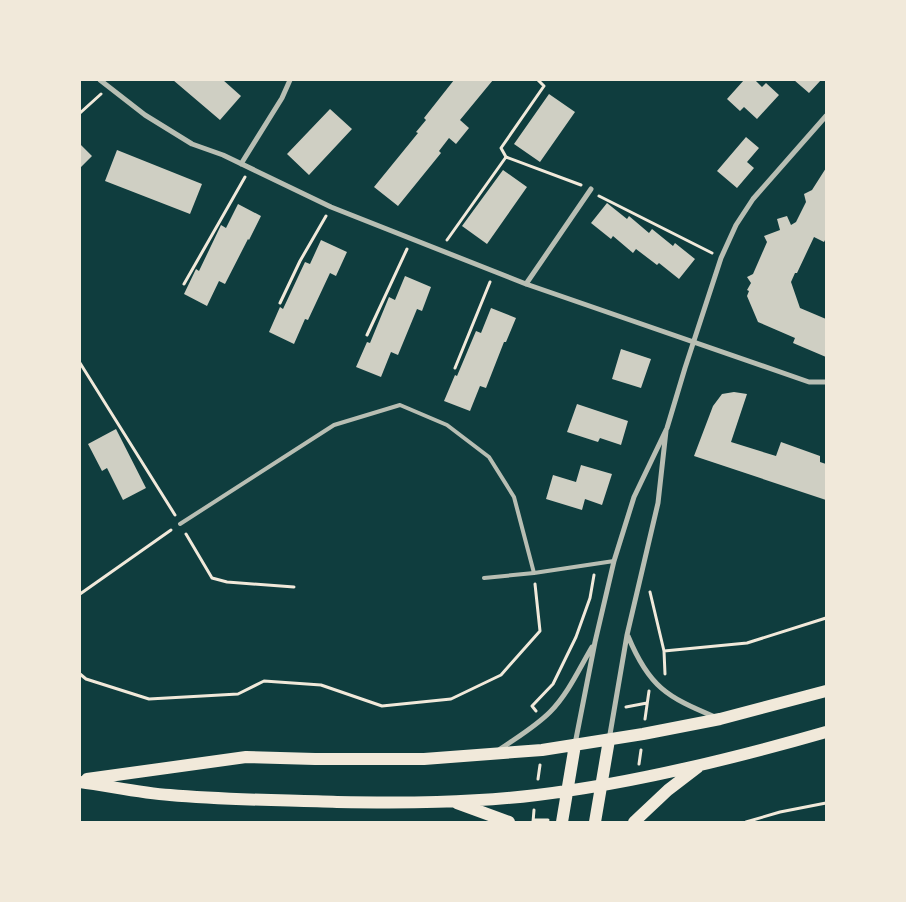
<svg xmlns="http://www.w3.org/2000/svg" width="906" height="902" viewBox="0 0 906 902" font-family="Cabin,sans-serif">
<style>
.building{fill:#cfcfc3}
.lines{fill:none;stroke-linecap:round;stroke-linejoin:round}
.path{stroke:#f1e9da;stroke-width:3}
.service{stroke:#b8beb3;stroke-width:4}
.minor{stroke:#b8beb3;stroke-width:5}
.primary{stroke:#f1e9da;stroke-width:12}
</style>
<rect width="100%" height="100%" fill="#0f3d3e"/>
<!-- building -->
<path class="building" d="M173 80H223L241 96 220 120Z
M454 80H493L460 120 469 128 456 144 449 138 439 151 441 153 398 206 374 187 418 133 416 132 426 120 424 118Z
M744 80H755L762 87 766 83 779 95 757 119 744 107 740 111 727 99Z
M794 80H821L809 93Z
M549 94 575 112 540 162 514 144Z
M330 109 352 129 309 175 287 154Z
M746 137 759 148 747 162 754 168 737 188 717 171Z
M80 144 92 156 80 168Z
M117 150 202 184 190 214 105 181Z
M826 168V238L824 242 814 237 797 273H795L791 282 800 308 826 319V357L793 343 795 338 758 322 747 296 749 291 747 290 751 283 747 277 753 274 767 242 764 236 780 230 777 219 787 216 791 225 796 222 806 202 804 194 812 190Z
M503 170 527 187 487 244 462 226Z
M607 203 627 219 629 216 649 233 652 229 673 246 675 243 695 259 679 279 659 263 657 265 636 249 633 253 613 236 611 239 591 223Z
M238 204 261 216 249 240 248 239 225 284 219 281 207 306 184 294 196 269 199 271 221 225 226 228Z
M321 240 347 252 336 276 330 273 308 320 305 319 294 344 269 332 280 307 283 309 305 262 310 264Z
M405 276 431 287 422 311 417 309 398 355 391 352 381 377 356 367 367 342 370 343 389 297 395 300Z
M491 308 516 318 506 342H504L486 388 480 386 470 411 444 401 455 375 457 376 476 331 481 333Z
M621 349 651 359 641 388 612 379Z
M734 392 747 394 731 442 776 456 781 442 820 456V462L826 464V500L694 456 713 406 722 394Z
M577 404 628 421 621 445 600 438 598 442 567 432Z
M116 429 146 488 123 500 107 468 102 471 88 444Z
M581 465 612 474 602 505 585 499 582 510 546 499 553 475 576 482Z"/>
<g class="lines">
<!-- path -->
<path class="path" d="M538 80 544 86 501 148 506 157 581 185
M80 113 101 94
M599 196 712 253
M447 240 506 157
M184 284 245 177
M280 303 300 261 326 216
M367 335 407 249
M80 363 175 515
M455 368 490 282
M186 534 212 578 227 582 294 587
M650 592 664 651 665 674
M80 594 171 530
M664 651 747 643 826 618
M80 674 86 679 149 699 238 694 264 681 321 685 382 706 451 699 501 675 540 631 535 584
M626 707 647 703
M536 711 532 706 553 684 576 637 590 598 594 575
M645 719 649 691
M639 764 641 750
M538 779 540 765
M533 820H548
M533 822 534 810
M746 822 780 812 826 803"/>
<!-- service -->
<path class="service" d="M180 524 334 425 400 405 447 425 489 457 514 497 534 573 614 561
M484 578 534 573"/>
<!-- minor -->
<path class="minor" d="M100 80 145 115 192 144 223 155 331 207 526 284 809 382H826
M241 164 282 98 290 80
M526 284 591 189
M628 636C649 687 667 697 715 717
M609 740 627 635 658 503 666 431
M575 744 595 642 614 561 634 497 667 428 685 368 721 258 736 225 753 199 826 116
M499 750C516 738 535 727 550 712 568 694 579 669 592 647"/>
<!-- primary -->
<path class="primary" d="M87 779 246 757 315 759H424L542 750 643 734 720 719 826 691
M80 782C110 786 140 793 170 795 225 800 281 800 337 802 403 803 471 803 537 795 635 783 732 759 826 732
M457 803 509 822
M562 822 575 745
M595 822 609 740
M634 822 668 790 698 767"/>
</g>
<!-- border -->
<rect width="906" height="902" fill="none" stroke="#f1e9da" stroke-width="162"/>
</svg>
